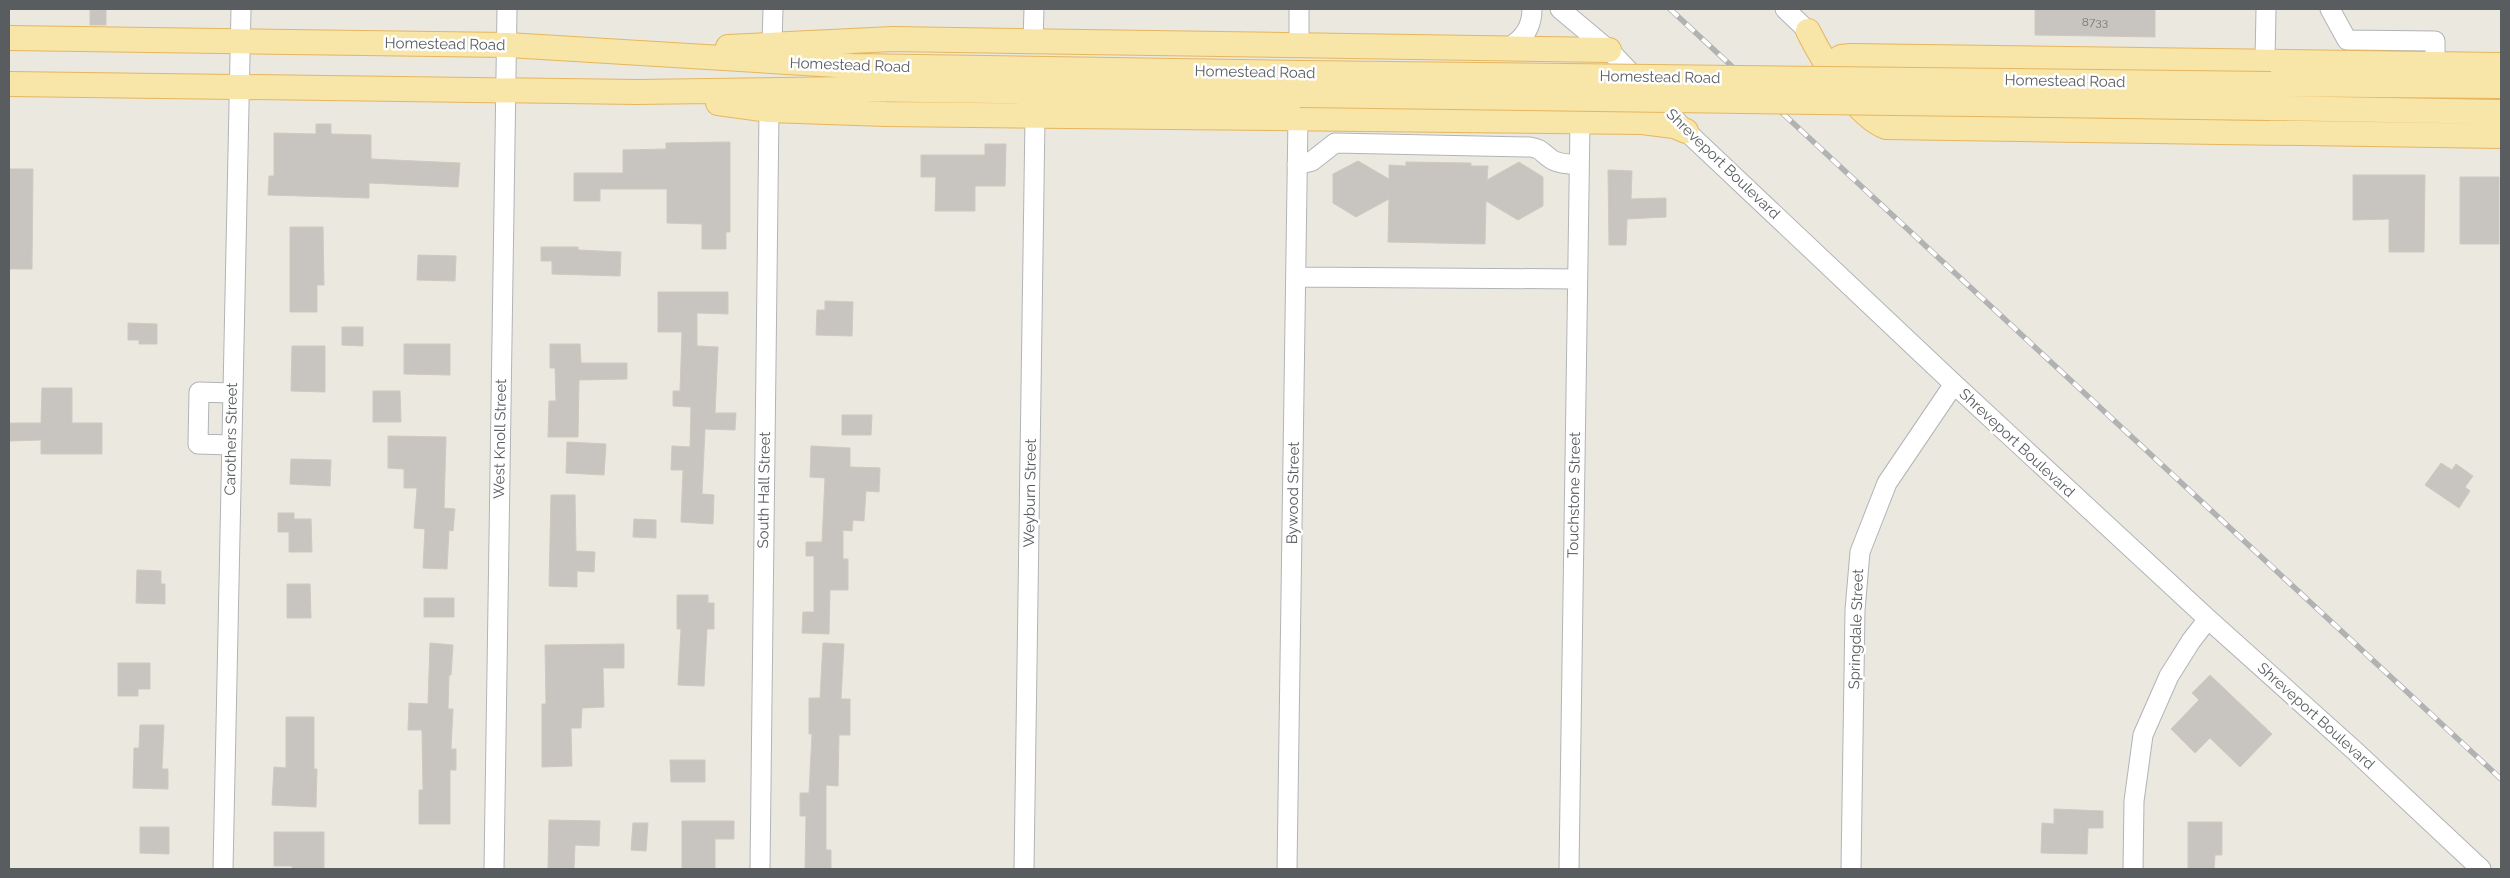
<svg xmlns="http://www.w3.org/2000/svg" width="2510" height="878" viewBox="0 0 2510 878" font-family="Raleway,sans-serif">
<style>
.building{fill:#c8c5c0;stroke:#cfc9bf}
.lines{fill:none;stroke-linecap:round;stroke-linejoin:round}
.minor-casing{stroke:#b1b4b7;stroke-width:21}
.major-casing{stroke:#e5b65f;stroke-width:26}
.minor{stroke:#fff;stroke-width:19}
.major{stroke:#f8e5a8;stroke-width:24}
.rail-casing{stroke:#b1b2b2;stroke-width:5.5}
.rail{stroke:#fff;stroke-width:4;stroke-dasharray:11;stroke-linecap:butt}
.major-bridge-casing{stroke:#e5b65f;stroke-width:26;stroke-linecap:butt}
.major-bridge{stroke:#f8e5a8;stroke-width:24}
.labels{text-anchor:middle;stroke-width:5;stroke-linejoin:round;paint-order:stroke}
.number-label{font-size:12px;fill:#757778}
.street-label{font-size:15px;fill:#595d60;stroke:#fff}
</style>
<rect width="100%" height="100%" fill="#ebe8e0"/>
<!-- building -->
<path class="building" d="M90 9H106V25H90Z
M2035 9H2155V37L2035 35Z
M316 124H331V134L371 135V159L460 163 458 187 369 183V198L268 195 269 176H274V133L316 134Z
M730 142V232H726V249H702V224L667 223V189H600V201H574V173H623V150L666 149V143Z
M985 144H1006L1005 186H975V211H935L936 177H921V155H985Z
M1358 161 1389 179V165L1406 166V162L1471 163V166H1488L1487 180 1519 162 1543 177V206L1518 220 1486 201 1485 244 1388 242 1389 199 1356 217 1333 203V174Z
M9 169H33L32 269H9Z
M1608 170 1632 171 1631 199 1666 198V217L1627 219 1626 245H1609Z
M2353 175H2425L2424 252H2389V219L2353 220Z
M2460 177H2499V244H2460Z
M290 227H323L324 285H317V312H290Z
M541 247H578V250L621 252 620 276 552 274V261H541Z
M418 255 456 256 455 281 417 280Z
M658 292H728V314L697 313V346L718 347 715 413H736L735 430 705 429 702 494 714 495 713 524 681 522 683 470H671L672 446 690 447 691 407 673 406V391H680L682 332H658Z
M825 301 853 302 852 336 816 335 817 310H825Z
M128 323 157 324V344H139V340H128Z
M342 327H363V346L342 345Z
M404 344H450V375L404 374Z
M550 344H580L581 363H627V379L579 380 578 437H548L549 401H556L555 368H550Z
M292 346H325V392L291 391Z
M42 388H72V423H102V454H41V440L10 441 9 423H41Z
M373 391H400L401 422H373Z
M842 415H872L871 435H842Z
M388 436 446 437 444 508 455 509 453 531 449 530 447 569 423 568 425 529 414 528 417 488H404V469L388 468Z
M567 442 606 444 604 475 566 473Z
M811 446 850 448V467L880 468 879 492 866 491 864 521 853 520 852 531 843 530V559H848V590H830L829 634 802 633 803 612H814V556H806V542H822L825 478 810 477Z
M291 459 331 460 330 486 290 484Z
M2441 463 2452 470 2456 464 2473 476 2465 487 2470 491 2459 508 2425 485Z
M551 495H575L576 551 595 552 594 572 577 571V587L549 586Z
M278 513H294V519H311L312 552H289V532H278Z
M634 519 656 520V538L633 537Z
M137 570 161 571V584H165V604L136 603Z
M287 584H310L311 618H287Z
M677 595H708V603H714V629H707L704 686 678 685 681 629H677Z
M424 598H454V617H424Z
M430 643 453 645 451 675H449L448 709H453L451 749H456V770H450V824H419V790H423L422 730H408L409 703 428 704Z
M823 643 844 644 841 699H850V735H839L838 786 826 785V850H831V869H805L806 816H800V793H809L812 734H809V698H820Z
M624 644V668H603L604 707 582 708 581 728H571L572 766 542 767V704H546L545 645Z
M118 663H150V689H138V696H118Z
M2210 675 2272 734 2240 767 2210 738 2195 753 2171 729 2199 700 2192 693Z
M286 717H314V769H317L316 807 272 805 274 767 286 768Z
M140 725H164L162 769H168V789L133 788 134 748H139Z
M670 760H705V782H671Z
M2054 809 2103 811V828H2088L2087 854 2041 853 2042 823 2054 824Z
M549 820 600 821 599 846 575 845 574 869H548Z
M682 821H734V839H715V869H682Z
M2188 822H2222V855H2215L2214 869H2188Z
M633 823H648L646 851 631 850Z
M140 827H169V854L140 853Z
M274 832H324V869H292V866H274Z"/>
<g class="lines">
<!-- minor casing -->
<g class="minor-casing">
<path id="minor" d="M1560 9 1609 50 1686 131 1954 384 2208 619 2355 751 2481 869
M1785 9 1808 31
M2330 9 2347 40 2435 41V64
M1033 41 1034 9
M772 44 773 9
M1299 45V9
M1509 47C1524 39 1532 26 1532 9
M2265 61 2266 9
M1297 165 1312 161 1335 143 1530 147C1542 149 1541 152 1551 159 1558 164 1570 164 1579 165
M1297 277 1577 279
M231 445 198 444 199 392 232 393
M223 869 241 9
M494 869 507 9
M760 869 769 110
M1024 869 1035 117
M1287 869 1298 117
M1569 869 1580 122
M1851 869 1855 610 1860 552 1887 483 1954 384
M2133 869 2134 801 2143 735 2169 676 2191 641 2208 619"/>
</g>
<!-- major casing -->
<g class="major-casing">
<path id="major" d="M1808 31C1822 59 1856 116 1886 127L2501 136
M9 38 507 45 853 66 1301 73
M728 47 893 39 1609 50
M1831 71 1834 62 1841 57 1851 56 2501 65
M9 84 637 92 852 89 1300 95
M2271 84 2501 86
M718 103 769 110 886 114 1642 122 1674 126 1686 131
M2270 108 2501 112"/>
</g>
<!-- minor -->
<use href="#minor" class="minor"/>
<!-- major -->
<use href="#major" class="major"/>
<!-- rail casing -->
<g class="rail-casing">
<path id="rail" d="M1670 9 2501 779"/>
</g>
<!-- rail -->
<use href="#rail" class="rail"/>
<!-- major-bridge casing -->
<g class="major-bridge-casing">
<path id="major-bridge" d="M1301 73 2271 84
M1300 95 2270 108"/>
</g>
<!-- major-bridge -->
<use href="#major-bridge" class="major-bridge"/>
</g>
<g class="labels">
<!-- number labels -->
<g class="number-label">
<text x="2095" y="26">8733</text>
</g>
<!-- street labels -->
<g class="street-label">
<text transform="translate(445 44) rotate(1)" y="5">Homestead Road</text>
<text transform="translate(850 65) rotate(2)" y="5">Homestead Road</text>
<text transform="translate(1255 72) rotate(1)" y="5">Homestead Road</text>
<text transform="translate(1660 77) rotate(1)" y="5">Homestead Road</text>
<text transform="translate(2065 81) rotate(1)" y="5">Homestead Road</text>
<text transform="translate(1723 164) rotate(44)" y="5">Shreveport Boulevard</text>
<text transform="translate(231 439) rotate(-89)" y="5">Carothers Street</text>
<text transform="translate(500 439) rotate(-89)" y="5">West Knoll Street</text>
<text transform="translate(2017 443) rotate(43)" y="5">Shreveport Boulevard</text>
<text transform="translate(764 490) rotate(-89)" y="5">South Hall Street</text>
<text transform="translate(1030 493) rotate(-89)" y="5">Weyburn Street</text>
<text transform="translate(1293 493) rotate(-89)" y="5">Bywood Street</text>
<text transform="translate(1574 495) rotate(-89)" y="5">Touchstone Street</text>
<text transform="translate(1856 629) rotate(-88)" y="5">Springdale Street</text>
<text transform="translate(2316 716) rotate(42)" y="5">Shreveport Boulevard</text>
</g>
</g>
<!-- border -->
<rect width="2510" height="878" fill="none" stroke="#595d60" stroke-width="20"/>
</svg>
